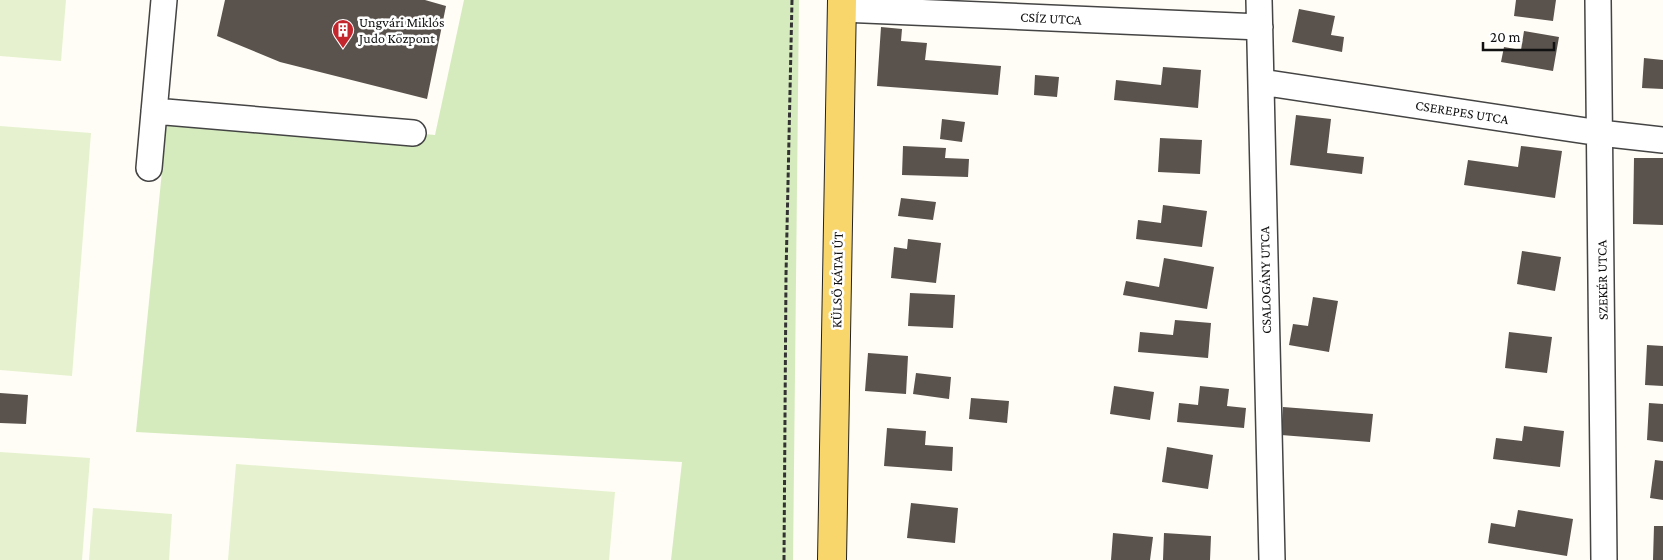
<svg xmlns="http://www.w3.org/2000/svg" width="1663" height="560" viewBox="0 0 1663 560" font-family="'Crimson Pro',serif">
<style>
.green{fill:#d5ebbd}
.pitch{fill:#e6f2cf}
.building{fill:#5a524d}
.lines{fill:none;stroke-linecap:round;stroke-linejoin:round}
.minor-casing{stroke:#444;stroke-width:28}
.major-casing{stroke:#222;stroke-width:30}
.path{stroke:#333;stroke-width:3;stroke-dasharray:5 2.5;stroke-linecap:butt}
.minor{stroke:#fff;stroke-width:25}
.major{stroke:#f9d66b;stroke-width:28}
.labels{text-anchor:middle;stroke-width:5;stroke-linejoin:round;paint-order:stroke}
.street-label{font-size:14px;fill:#111;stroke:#fff}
.poi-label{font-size:14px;fill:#111;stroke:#fff;text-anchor:start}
</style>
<rect width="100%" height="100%" fill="#fffdf5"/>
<!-- green -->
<path class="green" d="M464 0H799L793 560H671L682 462 136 432 168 111 435 135Z"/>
<!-- pitch -->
<path class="pitch" d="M0 0H66L61 61 0 56Z
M0 126 91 133 72 376 0 370Z
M0 452 90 458 82 560H0Z
M236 464 615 492 609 560H228Z
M93 508 172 514 169 560H89Z"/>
<!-- building -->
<path class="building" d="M225 0H425L446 6 427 99 280 62 217 36Z
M1516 0H1556L1553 21 1514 16Z
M1299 9 1335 16 1331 35 1344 37 1342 52 1292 42Z
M881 27 902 29 901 41 927 43 925 60 1001 66 998 95 877 86Z
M1524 31 1559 37 1553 71 1501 62 1504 47 1521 50Z
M1644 58 1663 60V89L1642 88Z
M1163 67 1201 70 1198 108 1114 100 1116 80 1161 85Z
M1035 75 1059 77 1057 97 1034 95Z
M1296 115 1331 119 1327 153 1364 157 1362 174 1290 165Z
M942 119 965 122 962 142 940 139Z
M1160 138 1202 140 1200 174 1158 172Z
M903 146 946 148 945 158 969 159 968 177 902 175Z
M1521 146 1562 151 1555 198 1464 185 1468 160 1518 167Z
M1634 158H1663V225L1633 224Z
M901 198 936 202 933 220 898 216Z
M1163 205 1207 211 1202 247 1136 239 1138 220 1161 223Z
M908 239 941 243 936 283 891 278 894 247 907 249Z
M1522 251 1561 257 1555 291 1517 284Z
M1164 258 1214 267 1207 309 1123 295 1126 281 1159 287Z
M910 293 955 295 953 328 908 326Z
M1313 297 1338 301 1329 352 1289 345 1293 324 1308 326Z
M1175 320 1211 323 1208 358 1138 352 1140 332 1173 335Z
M1509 332 1552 337 1547 373 1505 368Z
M1647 345 1663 346V386L1645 385Z
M868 353 908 356 906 394 865 391Z
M916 373 951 377 949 399 913 394Z
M1114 386 1154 392 1150 420 1110 414Z
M1200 386 1229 389 1227 406 1246 408 1244 428 1177 422 1179 403 1198 405Z
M0 393 28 395 26 424 0 423Z
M971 398 1009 401 1007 423 969 419Z
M1649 403 1663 404V442L1647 440Z
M1283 407 1373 414 1370 442 1281 435Z
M1524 426 1564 431 1560 467 1493 459 1496 438 1522 441Z
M887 428 926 431 925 445 953 447 952 471 884 466Z
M1167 447 1213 455 1208 489 1162 482Z
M1655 460 1663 461V500L1650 498Z
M911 503 958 508 955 543 907 538Z
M1518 510 1573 519 1567 556 1488 543 1491 523 1515 527Z
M1654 526H1663V560H1653Z
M1113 533 1153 537 1150 560H1111Z
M1164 533 1211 536 1210 560H1163Z"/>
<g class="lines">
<!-- minor casing -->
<g class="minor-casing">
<path id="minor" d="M1259 0 1272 560
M1598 0 1604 560
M841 9 1260 27
M1261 82 1600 133 1663 140
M154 111 413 133
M149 168 164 0"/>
</g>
<!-- major casing -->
<g class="major-casing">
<path id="major" d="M832 560 842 0"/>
</g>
<!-- path -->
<path class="path" d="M784 560 786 275 792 0"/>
<!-- minor -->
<use href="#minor" class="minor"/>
<!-- major -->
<use href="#major" class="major"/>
</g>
<!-- icons -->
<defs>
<g id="building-pin" transform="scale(1.125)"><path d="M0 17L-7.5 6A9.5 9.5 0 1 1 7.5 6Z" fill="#c4262e" stroke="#fff"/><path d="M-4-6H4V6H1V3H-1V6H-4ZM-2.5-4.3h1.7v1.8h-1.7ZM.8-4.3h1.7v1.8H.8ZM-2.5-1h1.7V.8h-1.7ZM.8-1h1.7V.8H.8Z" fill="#fff"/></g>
</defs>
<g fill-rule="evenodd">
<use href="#building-pin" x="343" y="30"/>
</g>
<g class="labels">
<!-- street labels -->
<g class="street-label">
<text transform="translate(1051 18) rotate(3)" y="5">CSÍZ UTCA</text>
<text transform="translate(1462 112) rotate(9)" y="5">CSEREPES UTCA</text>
<text transform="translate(837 280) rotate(-89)" y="5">KÜLSŐ KÁTAI ÚT</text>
<text transform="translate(1265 280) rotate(-91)" y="5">CSALOGÁNY UTCA</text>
<text transform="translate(1602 280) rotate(-91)" y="5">SZEKÉR UTCA</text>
</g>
<!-- poi labels -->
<g class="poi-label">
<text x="359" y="27">Ungvári Miklós<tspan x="359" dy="16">Judo Központ</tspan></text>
</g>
</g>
<!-- scale -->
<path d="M1483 42v8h71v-8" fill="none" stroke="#111111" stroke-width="2.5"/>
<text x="1490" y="42" font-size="15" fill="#111111" stroke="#ffffff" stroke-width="4" paint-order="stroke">20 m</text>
</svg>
